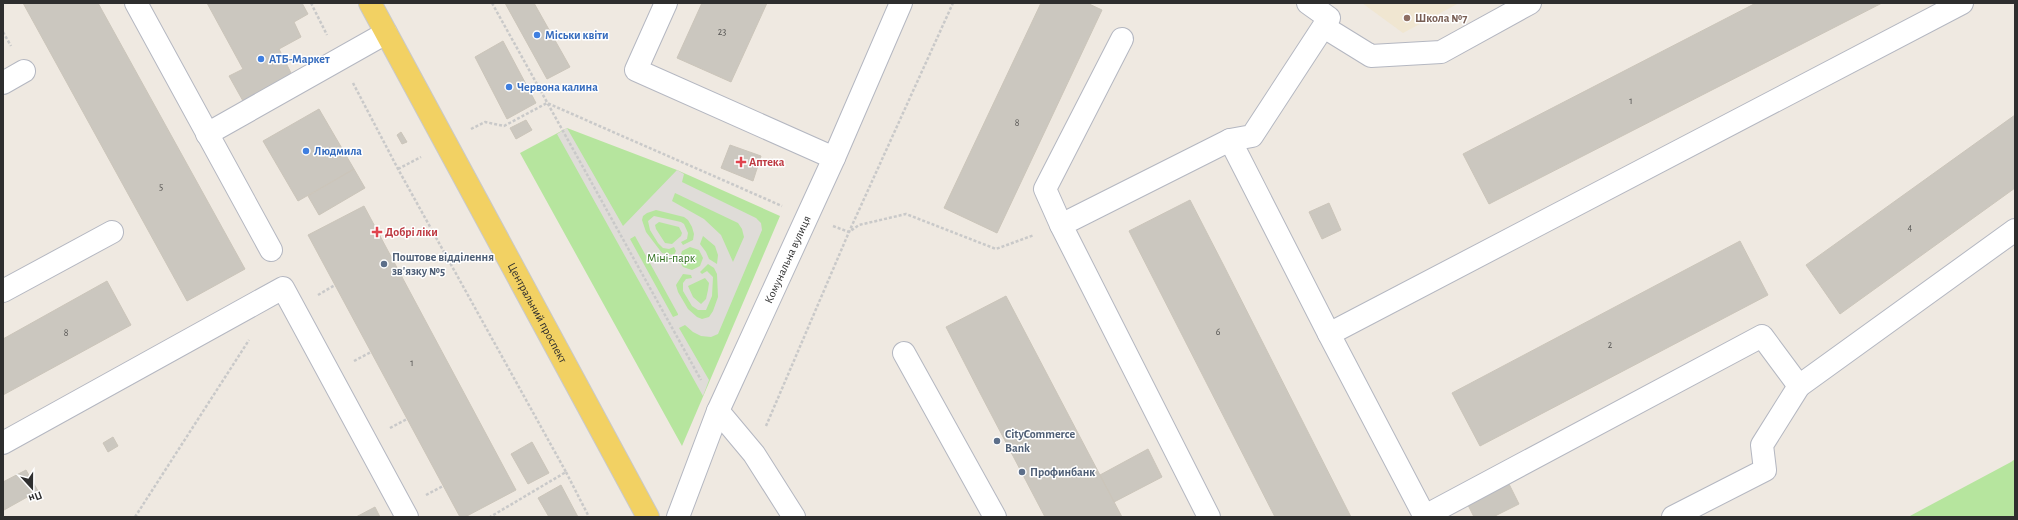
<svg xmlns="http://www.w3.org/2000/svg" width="2018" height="520" viewBox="0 0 2018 520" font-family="'Alegreya Sans',sans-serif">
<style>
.education{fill:#f0e6d1}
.green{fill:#b6e59e}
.plaza{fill:#dfdcd8;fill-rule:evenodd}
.building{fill:#cbc7bf;stroke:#cbc5ba}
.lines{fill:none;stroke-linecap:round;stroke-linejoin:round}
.minor-casing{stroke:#b4b7c1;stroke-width:24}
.major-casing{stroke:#c9c9c9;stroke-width:24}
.path{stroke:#c9c9c9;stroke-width:2.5;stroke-dasharray:3 2;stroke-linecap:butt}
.minor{stroke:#fff;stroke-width:22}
.major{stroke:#f2d163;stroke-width:22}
.education-dot{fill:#8d6e63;stroke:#fff;stroke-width:1.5}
.shop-dot{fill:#3f7fe0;stroke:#fff;stroke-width:1.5}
.health-dot{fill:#e0444e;stroke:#fff;stroke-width:1.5}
.service-dot{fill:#5c6f8a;stroke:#fff;stroke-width:1.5}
.labels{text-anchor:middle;stroke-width:3;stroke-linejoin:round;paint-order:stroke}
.number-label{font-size:10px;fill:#555452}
.education-label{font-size:12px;font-weight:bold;fill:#785e54;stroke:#fff;text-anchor:start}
.shop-label{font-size:12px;font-weight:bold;fill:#366cbe;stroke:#fff;text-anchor:start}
.health-label{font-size:12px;font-weight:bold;fill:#be3a42;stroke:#fff;text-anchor:start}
.service-label{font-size:12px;font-weight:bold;fill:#4e5e75;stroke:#fff;text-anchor:start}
.park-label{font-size:12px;fill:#2c6e1b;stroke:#fff}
.street-label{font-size:12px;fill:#2e2e2e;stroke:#fff}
</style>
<rect width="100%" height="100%" fill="#efe9e1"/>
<!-- education -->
<path class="education" d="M1362 3H1459L1403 33Z"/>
<!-- green -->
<path class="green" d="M567 128 677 170 780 216 682 446 520 153Z
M2015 459V517H1908L2011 462Z"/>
<!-- plaza -->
<path class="plaza" d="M567 128 623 226 677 170 684 174 682 182 756 218 761 223 762 230 718 334 711 337 701 336 693 332 685 325 679 328 709 380 703 396 557 134ZM675 193 738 223 742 229 744 237 733 262 721 235 704 219 672 201ZM656 210 684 217 688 220 692 227 694 234 693 240 683 245 681 242 687 239 688 233 684 224 681 222 654 216 648 221 650 230 658 243 663 248 669 249 674 247 676 251 674 255 662 253 646 232 642 220 643 216 647 213ZM659 222 679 227 682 233 681 236 672 244 665 243 656 229 655 225ZM635 236 678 314V315L673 317 630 239ZM703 236 715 246 718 255 717 264 709 259 706 252 700 244ZM690 247 699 250 703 258 700 266 692 270 683 267 679 260 682 251ZM708 264 714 268 717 274 718 297 713 311 709 317 702 319 697 317 688 309 678 292 676 285 683 274 691 275 692 278 686 279 683 283V291L692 306 698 310H706L712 296 713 277 707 271 702 274 700 272ZM705 278 709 283 708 290 706 299 701 304 693 297 688 286Z"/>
<!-- building -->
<path class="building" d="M23 3H98L245 269 187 301Z
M207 3H302L308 14 294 22 301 37 279 49 292 75 243 101 229 76 243 69Z
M505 3H534L570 67 547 79Z
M702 3H767L731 82 677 58Z
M1041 3H1087L1102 10 997 233 944 208Z
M1756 3H1882L1489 204 1463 154Z
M503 41 536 103 507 119 475 57Z
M319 109 354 169 298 201 263 141Z
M2015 115V188L1840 314 1806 265Z
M526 120 532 130 516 139 510 128Z
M401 132 407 142 402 144 397 135Z
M730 145 761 156 753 181 721 168Z
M354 169 365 188 319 215 308 196Z
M1190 200 1224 266 1351 517H1275L1129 231Z
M1329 203 1341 230 1322 239 1309 212Z
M364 206 516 490 465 517H460L308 235Z
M1740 241 1768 295 1480 446 1452 393Z
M107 281 131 325 3 395V339Z
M1006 296 1122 517H1045L980 393 946 327Z
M113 437 118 446 108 452 103 443Z
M532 442 549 473 528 484 511 454Z
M1148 449 1162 477 1114 502 1100 475Z
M26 470 38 491 4 510 3 482Z
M1509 484 1519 504 1493 517H1474L1468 505Z
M561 485 578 517H549L538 498Z
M375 507 380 517H356Z"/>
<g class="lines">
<!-- minor casing -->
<g class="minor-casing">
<g id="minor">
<path d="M136 3 271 250"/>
<path d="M666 3 636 70 834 158"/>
<path d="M1308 3 1329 18 1252 136 1230 140 1329 334 1425 517"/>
<path d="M1324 27 1371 56 1441 52 1530 3"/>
<path d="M3 83 24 71"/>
<path d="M207 134 386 33"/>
<path d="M1061 225 1045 189 1122 39"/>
<path d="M3 291 112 232"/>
<path d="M1329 334 1962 3"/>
<path d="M904 353 995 517"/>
<path d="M718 411 754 454 794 517"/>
<path d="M3 443 283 288 407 517"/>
<path d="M1425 516 1762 336 1799 386 2015 230"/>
<path id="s1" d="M678 517 718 411 834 158 901 3"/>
<path d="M1209 517 1061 225 1230 140"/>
<path d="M1673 517 1765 470 1762 445 1799 386"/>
</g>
</g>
<!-- major casing -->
<g class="major-casing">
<g id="major">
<path id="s2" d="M370 3 648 517"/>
</g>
</g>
<!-- path -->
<path class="path" d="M311 3 327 35
M492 3 701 380
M3 32 11 46
M353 83 398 169 566 472 490 517
M471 129 485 122 504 126 547 103 782 206
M398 169 421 157
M833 226 849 232 859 225 906 214 996 249 1034 235
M318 295 335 285
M354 361 371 352
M766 426 849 232 953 3
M390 428 407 419
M566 472 589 517
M426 495 443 486
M135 517 249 340"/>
<!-- minor -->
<use href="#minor" class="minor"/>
<!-- major -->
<use href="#major" class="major"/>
</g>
<!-- markers -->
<circle class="education-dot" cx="1407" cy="18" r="4"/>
<g class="shop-dot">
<circle cx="537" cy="35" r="4"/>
<circle cx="261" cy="59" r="4"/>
<circle cx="509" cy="87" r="4"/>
<circle cx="306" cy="151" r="4"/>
</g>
<g class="health-dot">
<path d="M739 156h4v4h4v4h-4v4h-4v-4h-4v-4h4z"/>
<path d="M375 226h4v4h4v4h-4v4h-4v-4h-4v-4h4z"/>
</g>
<g class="service-dot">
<circle cx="384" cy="264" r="4"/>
<circle cx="997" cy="441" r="4"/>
<circle cx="1022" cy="472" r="4"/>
</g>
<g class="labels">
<!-- number labels -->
<g class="number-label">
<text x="722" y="35">23</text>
<text x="1631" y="104">1</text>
<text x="1017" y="126">8</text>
<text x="161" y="190">5</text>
<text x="1910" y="231">4</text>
<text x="1218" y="335">6</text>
<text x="66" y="336">8</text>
<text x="1610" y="348">2</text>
<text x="412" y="366">1</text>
</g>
<!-- education labels -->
<g class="education-label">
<text x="1415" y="22">Школа №7</text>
</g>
<!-- shop labels -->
<g class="shop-label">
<text x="545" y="39">Міськи квіти</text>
<text x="269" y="63">АТБ-Маркет</text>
<text x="517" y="91">Червона калина</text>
<text x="314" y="155">Людмила</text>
</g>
<!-- health labels -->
<g class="health-label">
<text x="749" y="166">Аптека</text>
<text x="385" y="236">Добрі ліки</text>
</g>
<!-- service labels -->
<g class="service-label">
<text x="392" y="261">Поштове відділення<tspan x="392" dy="14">зв'язку №5</tspan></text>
<text x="1005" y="438">CityCommerce<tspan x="1005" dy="14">Bank</tspan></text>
<text x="1030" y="476">Профинбанк</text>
</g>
<!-- park labels -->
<g class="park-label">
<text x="671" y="262">Міні-парк</text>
</g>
<!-- street labels -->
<g class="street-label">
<text dy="4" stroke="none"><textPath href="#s1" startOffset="280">Комунальна вулиця</textPath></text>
<text dy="4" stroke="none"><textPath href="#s2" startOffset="352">Центральний проспект</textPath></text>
</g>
</g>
<!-- border -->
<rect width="2018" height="520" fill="none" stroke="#2e2e2e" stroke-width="8"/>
<!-- north arrow -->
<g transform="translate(32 488) rotate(159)" stroke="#ffffff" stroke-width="3" paint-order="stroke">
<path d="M0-3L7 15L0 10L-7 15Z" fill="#2e2e2e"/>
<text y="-6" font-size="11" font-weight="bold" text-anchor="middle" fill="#2e2e2e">Пн</text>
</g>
</svg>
